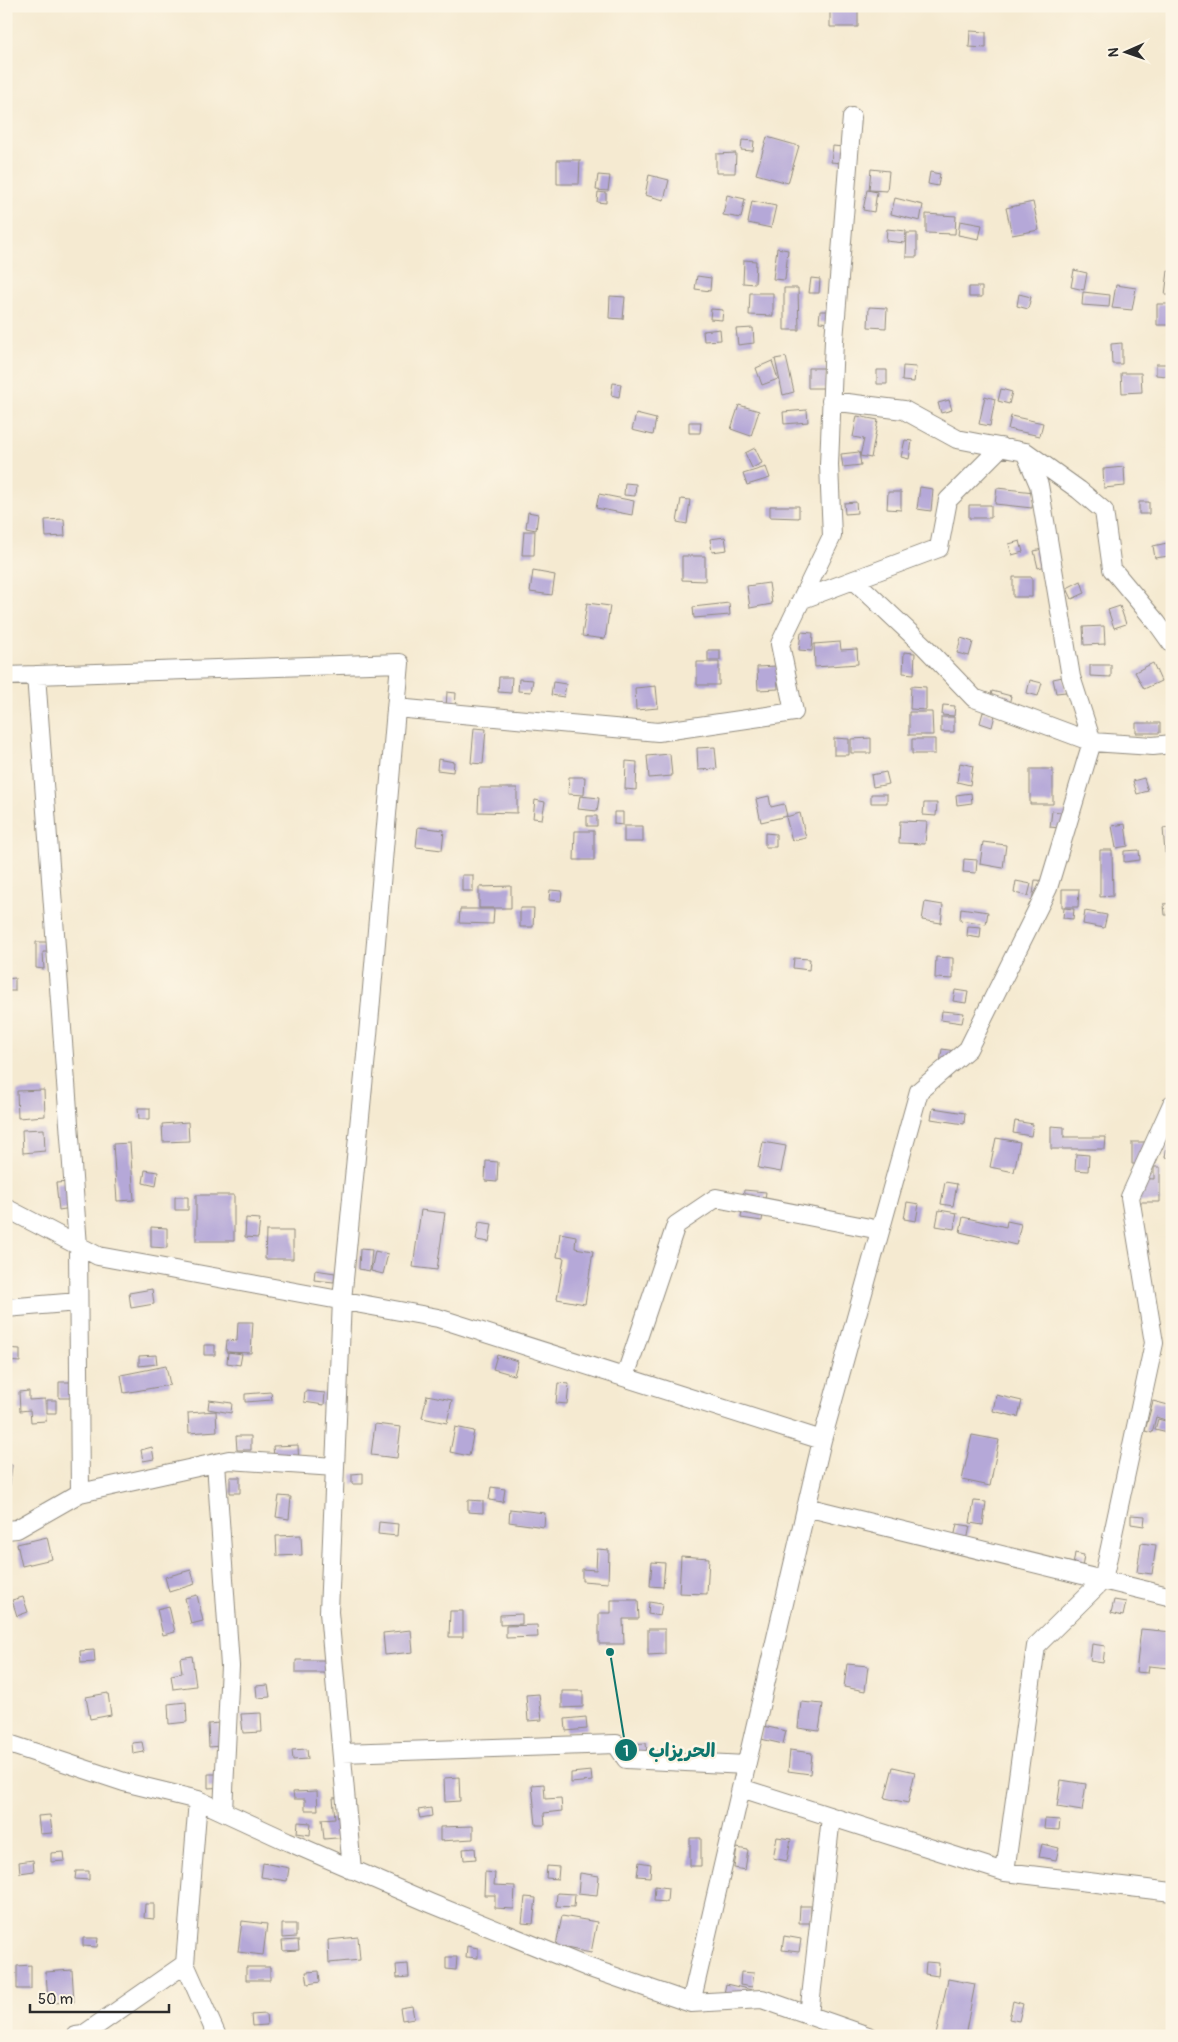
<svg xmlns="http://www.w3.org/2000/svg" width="1178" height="2042" viewBox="0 0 1178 2042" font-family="Pangolin,'Playpen Sans Arabic',sans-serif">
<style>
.building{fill:#b5a8d8}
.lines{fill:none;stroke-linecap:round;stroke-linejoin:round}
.street-casing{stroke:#908a7e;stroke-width:20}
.street{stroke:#fff;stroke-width:18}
.leader{fill:none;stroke:#0f766e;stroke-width:2}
.callout-dot{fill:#0f766e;stroke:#fcf5e5;stroke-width:2}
.mark-label{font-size:15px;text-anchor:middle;font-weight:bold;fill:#fff}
.callout-label{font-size:19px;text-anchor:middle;font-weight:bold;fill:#0f766e;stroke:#fcf5e5;stroke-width:5;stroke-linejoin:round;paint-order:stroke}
</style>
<rect width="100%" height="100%" fill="#fcf5e5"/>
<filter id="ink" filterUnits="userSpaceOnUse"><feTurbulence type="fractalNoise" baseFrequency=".02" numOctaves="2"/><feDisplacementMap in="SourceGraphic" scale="10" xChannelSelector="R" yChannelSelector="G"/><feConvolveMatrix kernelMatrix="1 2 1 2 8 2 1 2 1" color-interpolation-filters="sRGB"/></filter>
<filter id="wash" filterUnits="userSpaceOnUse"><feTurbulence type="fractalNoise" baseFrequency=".0096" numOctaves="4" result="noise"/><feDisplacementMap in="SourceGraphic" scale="20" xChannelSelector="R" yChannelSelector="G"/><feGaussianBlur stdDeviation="1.12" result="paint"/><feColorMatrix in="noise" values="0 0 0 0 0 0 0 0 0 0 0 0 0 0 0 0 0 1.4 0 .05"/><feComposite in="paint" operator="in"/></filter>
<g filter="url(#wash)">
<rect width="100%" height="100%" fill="#f5ead1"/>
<g id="blocks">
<!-- building -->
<path class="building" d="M830 6H858V27H830Z
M970 31 986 32V48L969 47Z
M767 137 799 146 788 183 756 174Z
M742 140 754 141 753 151 741 150Z
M833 146 852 148 851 164 831 162Z
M736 153 735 173H716V154Z
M557 160H580L579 184H557Z
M871 169 889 171 887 191 869 190Z
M930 172 940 174 938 186 928 184Z
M598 175 610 176 608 191 596 190Z
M649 175 669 180 664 200 645 195Z
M867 190 877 192 874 212 863 210Z
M598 192 606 193V203L597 202Z
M727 195 745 199 741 218 723 215Z
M895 198 923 205 920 221 891 214Z
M752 201 776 206 771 228 748 223Z
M1033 202 1039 230 1012 235 1006 208Z
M926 214 956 216 955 234 926 233Z
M960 221 982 225 979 239 958 235Z
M887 229 906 231 905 243 886 241Z
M907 233H917V257H906Z
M777 248 788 250 785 280 773 279Z
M744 260 756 261 755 284 743 283Z
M1074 270 1087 273 1084 290 1071 287Z
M1168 271 1172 272V295H1165Z
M697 276 711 278 710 291 695 289Z
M811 278 820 279 819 293H809Z
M1116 285 1136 288 1132 310 1112 308Z
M969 287H982V297H969Z
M784 288H798L799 330H784Z
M1083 292 1110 295 1109 307 1082 305Z
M750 293H773V316L749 315Z
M1019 294 1031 297 1028 309 1017 306Z
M610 296 625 297 623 319 609 318Z
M1157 304H1172V325H1157Z
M869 307 887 308 886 328 868 327Z
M711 309 723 310 722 320 710 319Z
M820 311H833V323L819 322Z
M753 328 754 343 738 345 736 329Z
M720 329 721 340 704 341 703 331Z
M1122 343V364H1112L1111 344Z
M786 357 794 392 783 395 775 359Z
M772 361 778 379 762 385 756 368Z
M1156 364H1167V376L1156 375Z
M903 366 916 367 914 382 902 381Z
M808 368H826V388H808Z
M877 370H887V384H877Z
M1121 373H1141L1142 392 1122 393Z
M613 383 621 384 619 397 611 395Z
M1001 389 1012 392 1009 404 998 401Z
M985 396 995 399 990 426 979 424Z
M949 400 952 410 941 413 938 403Z
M739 405 759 411 751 436 731 429Z
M807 410 808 422 784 424 783 412Z
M636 414 656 419 653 435 632 430Z
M857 416 878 420 871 458 860 456 864 439 853 437Z
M1011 416 1043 423 1040 436 1008 429Z
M689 422H701L700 433H689Z
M905 440 912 441 909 459 901 457Z
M755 448 762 463 752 468 745 453Z
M859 452 861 465 843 467 841 454Z
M766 467 770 478 747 485 743 474Z
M1124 467 1125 486 1104 488 1103 469Z
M625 483 636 484 635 496 624 495Z
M920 487 933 489 931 511 917 509Z
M997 488 1034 492 1032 508 995 504Z
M888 492H901V510L887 509Z
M599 494 634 501 632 515 596 508Z
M681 499 690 500 687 524 677 522Z
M856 502 857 513 845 514 844 503Z
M1139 502H1149V514H1139Z
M969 505H991V518H969Z
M770 506H799V518L770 517Z
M528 512 538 514 536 530 526 528Z
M64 519 65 536 46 537 45 520Z
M524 531H535L534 555H522Z
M725 537 727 550 712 552 710 539Z
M1020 541 1023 552 1012 555 1009 544Z
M1167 543 1169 556 1155 558 1153 546Z
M1042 549 1046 566 1038 568 1034 551Z
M682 556H705V581L682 580Z
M533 571 555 575 552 595 530 592Z
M1013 577H1032V597H1013Z
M1081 581 1085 593 1072 599 1067 588Z
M769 583 772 604 750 608 747 586Z
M587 603 610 606 605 639 582 636Z
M729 603 730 615 694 618 693 607Z
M1120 606 1126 624 1114 628 1108 610Z
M1104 626 1105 644 1084 645 1083 627Z
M801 632 813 633 812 651 799 650Z
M961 638 973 642 969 656 957 653Z
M840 642 841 650 857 649 858 664 815 667 814 644Z
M708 650H720V660H708Z
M904 652 915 653 914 674 903 673Z
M697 662H719V685H697Z
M1153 663 1161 681 1144 689 1135 672Z
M1090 665H1111V677L1090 676Z
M777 666 778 689 758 690 757 667Z
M499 677H512L511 693 498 692Z
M1063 677 1066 692 1056 693 1053 679Z
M519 679 533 680 531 692 518 691Z
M1030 680 1042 683 1038 696 1027 693Z
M553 682 566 684 564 697 551 695Z
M656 686 658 708 636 710 635 688Z
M911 686 926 687V710L910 709Z
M992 691 1011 696 1008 709 989 703Z
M447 692 456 693 455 709 446 708Z
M943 705 955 706 954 716 942 715Z
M909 712H932L933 735H909Z
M983 712 995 715 992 727 980 723Z
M941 717H954V732H941Z
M1136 723H1160V733H1136Z
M474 728 486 729 483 764 471 763Z
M834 738 849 739V755H834Z
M871 738V753H851V739Z
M912 739H935V754H912Z
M715 747 717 769 698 770 697 748Z
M670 754 672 776 649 778 647 756Z
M438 759 454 762 453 772 437 770Z
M626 761 637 762 636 790 625 789Z
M960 763 973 766 970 785 957 782Z
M1030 769H1053V804H1030Z
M886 772 889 784 873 787 871 775Z
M569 777H585L584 795 568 794Z
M1144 778 1148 791 1137 794 1133 781Z
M479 788H517V813L478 812Z
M971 793 972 803 957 805 956 795Z
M871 794H887V803H871Z
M580 796 599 798 597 811 578 809Z
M769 796 771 807 784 804 787 816 761 822 756 799Z
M535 800 545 802 542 819 533 818Z
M924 803H937L936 816 923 815Z
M1052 811 1069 813 1067 829 1050 827Z
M614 812H623V825L614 824Z
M800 813 806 838 792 841 786 817Z
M587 816H597V826H587Z
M900 821 927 822 925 844 899 843Z
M1125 824 1128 846 1116 848 1112 826Z
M624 826H643V842H624Z
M418 827 444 830 442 850 416 847Z
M1172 827V852L1165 853 1163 828Z
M575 831H594V860H574Z
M765 833 776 834V847H765Z
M983 842 1006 845 1003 868 980 864Z
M1100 850H1112L1113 896 1100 897Z
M1139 850 1140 860 1124 862V851Z
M964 859 977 860 976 873 963 872Z
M462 875H473V891H462Z
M1035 880 1050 881 1032 902Z
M1016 881 1031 884 1028 896 1014 893Z
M511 886V908H479V887Z
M1062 889H1079L1078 907H1062Z
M550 890 562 891 561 901 549 900Z
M925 902 943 905 941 923 922 920Z
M1172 903V915H1165L1164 904Z
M520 908H534L533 927H520Z
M961 908 988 912 986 924 960 920Z
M1064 908 1074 909 1073 919 1063 918Z
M460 909H494L493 924 459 923Z
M1085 911 1107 915 1104 928 1083 924Z
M968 926 981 927 980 938 967 936Z
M36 942H53V952H43L44 969 36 968Z
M936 957 953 958V979L935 978Z
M794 958 810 959 809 970 793 968Z
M15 978V991H6V979Z
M955 990 968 992 966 1003 953 1001Z
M942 1011 964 1013 962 1023 941 1020Z
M942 1049 955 1051 950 1079 938 1077Z
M44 1090 45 1116 18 1118 17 1091Z
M138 1108H150V1119H139Z
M933 1108 965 1113 964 1124 931 1119Z
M1015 1121 1033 1124 1031 1136 1013 1133Z
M188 1122 189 1141 163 1142 162 1124Z
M1051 1126 1064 1127V1137H1106L1105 1149H1051Z
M44 1129 45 1151 23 1153 22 1130Z
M996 1138 1020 1142 1014 1172 990 1167Z
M763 1142 786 1146 781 1172 758 1168Z
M1132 1142H1156V1164H1132Z
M130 1143 134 1200 117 1201 113 1144Z
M1167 1146 1172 1147V1158L1165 1157Z
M1076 1154 1089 1155 1088 1171 1075 1170Z
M486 1161 498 1162 497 1182 485 1181Z
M1154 1167H1160V1202H1137V1178L1154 1179Z
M145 1170 158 1172 156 1186 143 1183Z
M69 1182 71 1208 59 1210 56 1183Z
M945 1182 957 1184 953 1206 941 1204Z
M744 1190 766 1192 762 1221 741 1218Z
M196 1195H234V1241H196Z
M175 1197H188V1210H175Z
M907 1202 919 1204 916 1221 904 1219Z
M421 1210 445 1213 437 1270 413 1267Z
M939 1210 957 1213 954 1229 936 1226Z
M963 1217 1006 1227 1007 1221 1021 1224 1016 1245 960 1232Z
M246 1218 260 1219 258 1238 245 1237Z
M479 1222 492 1224 489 1242 476 1240Z
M151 1227 167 1228V1248L151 1247Z
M266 1231H293V1259H265Z
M560 1233 576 1236 575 1248 593 1251 585 1304 557 1299 564 1258 557 1257Z
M360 1249 372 1250 370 1271 359 1269Z
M375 1251 388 1254 383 1274 371 1271Z
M315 1270 335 1273 334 1282 314 1280Z
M152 1289 154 1304 131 1308 129 1293Z
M238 1322H253L251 1353 226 1352 227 1340 237 1341Z
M204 1345H215V1355H204Z
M6 1348 20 1349V1362L6 1361Z
M228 1352 242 1354 240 1365 227 1363Z
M156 1355 157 1364 139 1366V1356Z
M497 1355 518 1361 514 1375 493 1369Z
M166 1366 170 1385 124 1393 121 1375Z
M59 1382H77L76 1398H59Z
M558 1383 569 1384 567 1404 556 1403Z
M29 1391V1400L45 1399 46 1421 31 1422 30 1410 20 1411 19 1392Z
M305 1391 325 1393 324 1405 304 1402Z
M271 1392 272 1400 245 1402V1394Z
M427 1395 452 1400 447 1423 422 1418Z
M996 1395 1022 1401 1018 1417 993 1411Z
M47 1400H56V1413H47Z
M209 1400 232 1403 231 1413 208 1409Z
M1153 1401 1172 1406V1422L1156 1417 1152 1433 1145 1431Z
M216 1411 217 1431 189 1433 188 1413Z
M1158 1419 1172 1423V1434L1155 1430Z
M375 1424 401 1427 397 1458 371 1455Z
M455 1427 474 1431 469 1456 450 1452Z
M972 1435 999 1440 990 1486 962 1480Z
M236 1436H251V1450H237Z
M298 1445 299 1466 275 1468 273 1446Z
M152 1447 154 1459 143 1461 141 1450Z
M6 1464 12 1465 10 1485H6Z
M363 1473V1484H352V1474Z
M230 1477H240V1493H230Z
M491 1487 505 1489 503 1502 489 1500Z
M279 1496 291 1497 289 1519 276 1517Z
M468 1500 483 1501V1513L468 1512Z
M974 1501 986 1502 983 1525 970 1523Z
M510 1509 545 1513 544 1527 509 1522Z
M1131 1515 1145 1516 1144 1526 1131 1524Z
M379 1522 398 1524 397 1536 378 1534Z
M957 1524 970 1526 967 1541 954 1538Z
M301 1535 302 1555 277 1556 276 1536Z
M47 1537 52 1559 22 1566 17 1544Z
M1141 1543 1156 1545 1152 1574 1137 1572Z
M597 1549 609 1550 608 1583 582 1581V1569L596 1570Z
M1075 1553 1084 1555 1082 1568 1073 1566Z
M681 1556 709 1558 707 1594 679 1593Z
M652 1562 665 1563 663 1587 650 1586Z
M191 1570 195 1584 169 1592 165 1577Z
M197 1595 203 1621 191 1624 185 1598Z
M23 1597 28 1612 17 1616 12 1600Z
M611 1600H638L639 1619H623L624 1644H599V1613H611Z
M1114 1600 1126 1602 1123 1616 1111 1613Z
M649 1602 662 1604 660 1616 648 1614Z
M169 1606 175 1632 163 1635 157 1609Z
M450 1611H463V1637H449Z
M522 1614V1624L500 1625V1615Z
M537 1625 538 1637 506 1638V1626Z
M648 1629H665V1654L648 1655Z
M1141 1629 1172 1632 1170 1668 1149 1666 1148 1673 1136 1672Z
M411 1630 413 1652 385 1655 383 1633Z
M1092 1644 1105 1646 1103 1663 1090 1661Z
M94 1650 95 1662 81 1663 80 1651Z
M192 1656 196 1686 173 1689 171 1675 182 1673 180 1658Z
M296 1660H328V1673H296Z
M847 1664 868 1666 865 1691 844 1687Z
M268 1685 270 1697 257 1698 256 1686Z
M562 1691H583V1707L562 1708Z
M108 1693 111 1715 90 1719 86 1697Z
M539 1694 542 1720 528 1721 526 1695Z
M186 1702 187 1722 169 1724 168 1704Z
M801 1702 823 1704 819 1731 798 1728Z
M261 1713 262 1732 243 1733 241 1714Z
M586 1717 587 1729 566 1731 565 1719Z
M219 1723 220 1746 209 1747 208 1724Z
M763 1726 786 1731 783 1744 761 1739Z
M142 1742 144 1752 133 1754 132 1743Z
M646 1743 648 1763 631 1764 629 1744Z
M307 1749 308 1759 293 1760 292 1750Z
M790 1750 812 1753 810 1774 788 1771Z
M893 1767 915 1772 908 1803 885 1798Z
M591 1771 592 1781 571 1783V1773Z
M208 1774H226V1787L208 1788Z
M459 1777 460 1801 445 1802 444 1778Z
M1061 1780 1086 1784 1082 1811 1057 1807Z
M544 1784 545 1799 561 1798 562 1811 544 1813 545 1825H536L532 1785Z
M317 1791 318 1810H305V1799H294L293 1792Z
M345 1797 348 1837 324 1839 322 1819 335 1818 333 1798Z
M431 1808 432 1816 420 1818 418 1810Z
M50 1815 52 1833 40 1834 38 1816Z
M1045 1819 1060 1820 1059 1830 1044 1829Z
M298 1822 311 1823 310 1835 297 1833Z
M473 1826V1839L440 1841V1827Z
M777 1837 791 1839 787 1861 773 1858Z
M690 1838H701V1866H690Z
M1042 1844 1059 1848 1056 1860 1039 1857Z
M475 1848 476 1859 464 1860 463 1849Z
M737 1848 748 1850 745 1870 734 1868Z
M64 1852 65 1861 51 1862V1853Z
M33 1860 34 1871 20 1873 19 1862Z
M639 1862 651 1864 650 1877 637 1876Z
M263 1863 289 1868 287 1881 261 1877Z
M547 1866 559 1867 558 1879 546 1878Z
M76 1871H89V1880L75 1879Z
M485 1872 495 1873 494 1885 515 1886 514 1909 495 1908V1895H484Z
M580 1873 599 1876 597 1895 578 1893Z
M655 1886 668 1888 667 1902 654 1901Z
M557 1893 575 1894 574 1907 556 1906Z
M525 1897 536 1898 533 1924 522 1923Z
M145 1904H154V1919L144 1918Z
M800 1906H811V1923H799Z
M562 1916 597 1922 591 1953 556 1946Z
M242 1921 267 1924 263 1955 238 1952Z
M282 1924H296V1937L282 1938Z
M784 1936 801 1939 799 1952 782 1950Z
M358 1937 360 1960 329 1963 328 1940Z
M83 1938H98L97 1947 83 1946Z
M298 1940 299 1950 283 1951 282 1941Z
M467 1946 478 1948V1958L466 1957Z
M446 1957H457L456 1970 446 1969Z
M926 1962 939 1963 938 1976 925 1974Z
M408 1964 409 1977 397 1978 396 1965Z
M31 1965V1989H17V1966Z
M246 1967H270V1980H246Z
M72 1970 74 2002 48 2003 46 1972Z
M319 1971 320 1982 308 1984 306 1972Z
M741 1972 754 1973 752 1987 740 1985Z
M948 1979 975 1984 965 2036 936 2035Z
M726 1984 752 1990 749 2004 723 1998Z
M1013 2001 1023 2004 1019 2021 1009 2019Z
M412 2006 414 2018 402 2020 400 2008Z
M266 2014 267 2025 252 2026 251 2015Z"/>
</g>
</g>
<g filter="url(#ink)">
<use href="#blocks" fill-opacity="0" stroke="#908a7e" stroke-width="1"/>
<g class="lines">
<!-- street casing -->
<g class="street-casing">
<path id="street" d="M1026 452 1079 490 1104 511 1112 569 1157 623 1172 644
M854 580 925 647 974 698 1092 742 1153 746 1172 744
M803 599 939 548 948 500 1001 447
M6 676 400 663 368 1035 342 1300 335 1467 329 1612 352 1870
M396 708 658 732 794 712 780 644 832 536 829 465 834 340 852 117
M6 1208 98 1256 438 1318 822 1440
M6 1308 78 1302
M625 1377 676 1225 716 1198 880 1230
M216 1463 230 1666 223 1811
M80 1493 229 1460 335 1467
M806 1507 1172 1597
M6 1530 17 1529 80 1493 78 1246 36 675
M6 1743 124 1782 198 1800 287 1841 430 1903 587 1967 691 2003 762 1999 868 2036
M342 1753 616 1744 626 1759 746 1765
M741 1788 1005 1872 1172 1892
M198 1800 185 1964 217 2036
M1005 1872 1036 1646 1103 1580 1154 1343 1130 1197 1172 1104
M691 2003 822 1440 919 1091 968 1049 1048 888 1092 742 1071 677 1039 485 1025 452 957 439 904 410 831 401
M809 2015 831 1817
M76 2036 83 2035 185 1964"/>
</g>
<!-- street -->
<use href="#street" class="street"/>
</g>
</g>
<!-- callouts -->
<path class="leader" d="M610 1652L626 1750"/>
<g class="callout-dot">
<circle cx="610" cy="1652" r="5"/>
<circle cx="626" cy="1750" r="12"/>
</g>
<g class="mark-label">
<text x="626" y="1756">1</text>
</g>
<g class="callout-label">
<text x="682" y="1757">الحريزاب</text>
</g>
<!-- margin -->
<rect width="1178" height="2042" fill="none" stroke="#fcf5e5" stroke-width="25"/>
<!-- north arrow -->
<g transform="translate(1126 52) rotate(268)" stroke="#fcf5e5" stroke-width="4" paint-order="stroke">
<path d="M0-4L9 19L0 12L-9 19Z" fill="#2b2b2b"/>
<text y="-8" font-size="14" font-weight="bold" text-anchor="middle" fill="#2b2b2b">N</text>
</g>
<!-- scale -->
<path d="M30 2004v8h139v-8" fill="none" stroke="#2b2b2b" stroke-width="2.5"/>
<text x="38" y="2004" font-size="15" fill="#2b2b2b" stroke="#fcf5e5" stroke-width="4" paint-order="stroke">50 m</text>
</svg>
